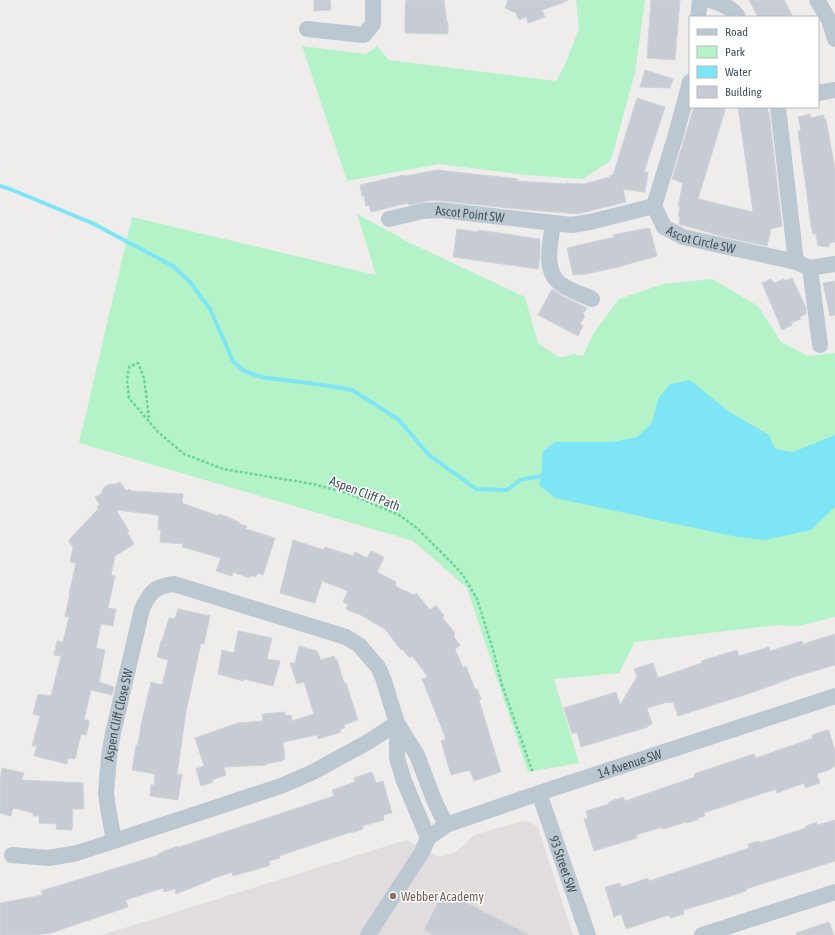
<svg xmlns="http://www.w3.org/2000/svg" width="835" height="935" viewBox="0 0 835 935" font-family="'Asap Condensed',sans-serif">
<style>
.education{fill:#e1ddde}
.green{fill:#b4f3c8}
.water{fill:#7de5f5}
.lines{fill:none;stroke-linecap:round;stroke-linejoin:round}
.stream{stroke:#7de5f5;stroke-width:4}
.building{fill:#c7cbd3;stroke:#cfd3d9}
.path{stroke:#69d497;stroke-width:2.5;stroke-dasharray:3 2;stroke-linecap:butt}
.minor{stroke:#bbc8d1;stroke-width:16}
.education-dot{fill:#8d6e63;stroke:#fff;stroke-width:1.5}
.labels{text-anchor:middle;stroke-width:3;stroke-linejoin:round;paint-order:stroke}
.street-label{font-size:13px;fill:#43525b;stroke:#fff}
.education-label{font-size:13px;fill:#785e54;stroke:#fff;text-anchor:start}
</style>
<rect width="100%" height="100%" fill="#efecec"/>
<!-- education -->
<path class="education" d="M526 820 538 827 573 935H102L406 840 439 857 456 852 474 835Z"/>
<!-- green -->
<path class="green" d="M576 0H645L635 73 611 160 583 179 525 175 439 164 347 181 302 46 365 54 372 50 377 46 389 60 556 81 564 67 579 29Z
M357 214 408 242 525 297 538 343 558 357H563L573 354 583 356 593 334 619 299 663 284 712 279 758 306 781 342 808 356 835 353V617L798 626 777 625 635 642 619 673 554 679 579 763 528 772 467 588 413 541 79 443 132 217 376 275Z"/>
<!-- water -->
<path class="water" d="M690 380 728 411 769 435 775 449 793 452 835 435V507L811 530 765 540 737 537 555 498 539 485 541 476 543 451 555 442H612L637 437 652 423 658 399 670 384Z"/>
<g class="lines">
<!-- stream -->
<path class="stream" d="M0 186 10 189 92 223 173 266 190 282 210 309 233 361 244 371 261 377 330 386 352 390 398 419 429 455 476 489 507 490 520 480 541 476"/>
</g>
<!-- building -->
<path class="building" d="M314 0H330L331 10 314 11Z
M406 0H444L447 23 448 22V34L405 33V11Z
M508 0H567V1L542 10 545 17 528 23 526 17 519 20 516 13 505 8Z
M651 0H680L675 60 647 58Z
M749 0H784L793 17H758Z
M645 70 673 79 670 88 640 87Z
M637 98 665 107 644 172H648L645 192 623 189 626 202 577 214 508 208 434 200 409 205 408 203 371 212 369 205 366 206 364 196H362L360 185 404 175 405 176 437 170 518 179 517 181 566 184V183L584 184 610 177 609 176 613 175Z
M694 107H726L698 199 753 212 738 107H767L768 112H769L782 226 771 229 767 246 725 237 679 224 680 217H678L680 206H678L683 183 672 179Z
M810 114 811 118 824 115V119H826L835 169V242L829 243V247L818 246 816 234H813L811 226 807 195 798 131 801 130 798 117Z
M648 228V229H650L657 256 618 267 586 274 573 275 567 248 614 237 613 235Z
M457 229 478 232V230L540 239V258L538 269 453 257Z
M792 278 806 308V314L800 317 801 319 791 323 792 325 782 330 762 283 771 279 774 283 784 279V281Z
M835 281V315L830 316 823 283Z
M552 289 564 297 587 308 583 314 585 316 580 324 583 326 578 336 538 315Z
M120 482 126 491 129 489 131 491 183 494 182 503 218 516 219 514 231 518V519L239 522V524L247 526 246 529 275 538 263 575 258 573 256 577 250 576 249 578 233 572 232 576 216 571 221 558 182 547 183 544 160 542 161 530H158L159 515 116 510 129 531 127 532 134 544 115 556 111 575 115 576 108 608 116 609 113 626 101 624 96 648 105 650 99 682 114 687 112 695 91 690 84 719 89 721V724L86 735 81 734 75 759 68 758 67 764 34 756 37 746H32L40 716 33 714 38 694 51 696 61 656 54 655 57 641 63 642 69 617 65 616 70 594H69L76 563 70 562 73 547 69 542V540L98 509 97 507 100 505 95 497 101 494 104 487 110 484H116Z
M293 540 324 550 325 547 353 556 355 552 367 558 371 551 384 557 377 572 396 582 395 586 414 595 416 593 430 610 436 605 444 616 442 617 455 633 454 637 460 645 455 649 463 668 466 666 475 689H477L481 699 479 700 501 772 474 781 470 770 451 775 441 741 446 739 422 679 428 677 412 656 410 658 402 649 401 650 385 629 357 613V614L346 609 348 604 343 602 348 591 322 581 315 603 280 593Z
M178 609 210 616 204 644 201 643 186 712 177 775 182 774 178 800 150 796 151 785H154L155 774 132 770 136 745H138L141 725 151 682 162 685 165 674 168 660 157 657 161 641H162L169 618 175 619Z
M238 631 272 638 267 659 280 661 273 686 243 679V681L218 674 222 650 234 653Z
M835 634V665L794 677 754 692 678 716 673 702 669 703 668 702 647 708 652 724 647 726 648 727 581 747 577 732 572 734 564 708 616 692 620 705 637 677 634 669 653 663 658 678 702 663 701 661 737 650 739 656 769 647 770 651 802 641 803 644Z
M299 646 317 651 321 660 334 656 336 660H337L344 683H346L358 720 344 725 345 728 340 729 341 732 318 739 317 735 283 742 285 759 282 760V761L266 764V765L224 767 226 775 212 780 213 782 201 786 196 769 204 766 195 738 238 723 263 721 262 714 285 712V716L291 715 292 721 314 714 304 682 297 684 290 663H295Z
M827 730 829 731 835 751V766L831 768V769L817 774 820 783 805 788 804 783 777 793 776 789 704 813 705 816 698 818 699 819 687 823 686 822 663 829 662 827 636 835 637 838 594 851 584 819 588 818 586 811 609 804V802L623 797 625 801 695 777 694 774 754 754 756 758 813 738 812 735Z
M2 768 24 773 22 780 83 783 84 809H73L72 830 56 829 57 824 39 823V816H33V813L13 808 11 816 0 813V779Z
M372 772 376 783 383 781 392 813 383 815 384 820 362 826 363 829 351 833V832L279 856 280 858 269 861 270 865 258 869 233 876 232 872 211 879V880L176 894 175 889 164 892 163 888 126 900 128 907 51 933 35 935H0V903L43 895 41 891 159 855 158 854 164 851 178 846 179 847 334 796 332 790 355 782 354 778Z
M835 820V861L746 889V891L731 896 683 910 684 914 670 918 669 915 626 929 621 914 614 917 605 887 620 883 621 887 648 878 649 881 749 848 748 844 759 841 760 843 781 836 806 828V826L817 822V825Z
M444 891 529 935H434L424 930Z
M829 922 834 935H797L796 933Z"/>
<g class="lines">
<!-- path -->
<path class="path" d="M149 418 144 378 138 363 129 367 127 380 129 398 158 432 184 454 223 469 313 484 347 493 399 515 417 528 452 563 463 575 477 599 494 653 501 682 533 773"/>
<!-- minor -->
<g class="minor">
<path d="M710 0C720 3 733 8 738 17"/>
<path d="M817 0 829 20 835 39"/>
<path d="M698 17 700 0"/>
<path d="M307 29 364 35 373 24V0"/>
<path id="s1" d="M690 82 676 134 654 206 664 227 683 237 796 262 810 268 835 264"/>
<path d="M818 93 835 90"/>
<path d="M778 107 796 262"/>
<path id="s2" d="M389 219 423 211 440 210 572 225 590 222 654 206"/>
<path d="M553 223C551 242 542 271 561 284 570 291 582 294 592 299"/>
<path d="M810 268 820 345"/>
<path id="s3" d="M397 723 368 742 313 772 281 786 114 841 108 808 106 793 109 756 113 733 142 609C150 592 155 586 174 584L346 637 359 645 378 667 383 678 397 723 417 755 434 800 446 825"/>
<path d="M397 723V758L404 781 428 838"/>
<path id="s4" d="M539 793 588 935"/>
<path d="M12 855 49 858 77 853 114 841"/>
<path id="s5" d="M368 935 422 852 428 838 446 825 539 793 835 696"/>
<path d="M702 935 835 892"/>
</g>
</g>
<!-- markers -->
<circle class="education-dot" cx="393" cy="896" r="4"/>
<g class="labels">
<!-- street labels -->
<g class="street-label">
<text dy="5" stroke="none"><textPath href="#s2" startOffset="82">Ascot Point SW</textPath></text>
<text dy="5" stroke="none"><textPath href="#s1" startOffset="192">Ascot Circle SW</textPath></text>
<text transform="translate(365 493) rotate(21)" y="5">Aspen Cliff Path</text>
<text dy="5" stroke="none"><textPath href="#s3" startOffset="436">Aspen Cliff Close SW</textPath></text>
<text dy="5" stroke="none"><textPath href="#s5" startOffset="330">14 Avenue SW</textPath></text>
<text dy="5" stroke="none"><textPath href="#s4" startOffset="75">93 Street SW</textPath></text>
</g>
<!-- education labels -->
<g class="education-label">
<text x="401" y="901">Webber Academy</text>
</g>
</g>
<!-- legend -->
<rect x="689" y="16" width="130" height="92" fill="#ffffff" stroke="#b4babd"/>
<rect x="697" y="29" width="20" height="6" fill="#bbc8d1" stroke="#b4babd"/>
<text x="725" y="36" font-size="12" fill="#43525b">Road</text>
<rect x="697" y="46" width="20" height="12" fill="#b4f3c8" stroke="#b4babd"/>
<text x="725" y="56" font-size="12" fill="#43525b">Park</text>
<rect x="697" y="66" width="20" height="12" fill="#7de5f5" stroke="#b4babd"/>
<text x="725" y="76" font-size="12" fill="#43525b">Water</text>
<rect x="697" y="86" width="20" height="12" fill="#c7cbd3" stroke="#b4babd"/>
<text x="725" y="96" font-size="12" fill="#43525b">Building</text>
</svg>
